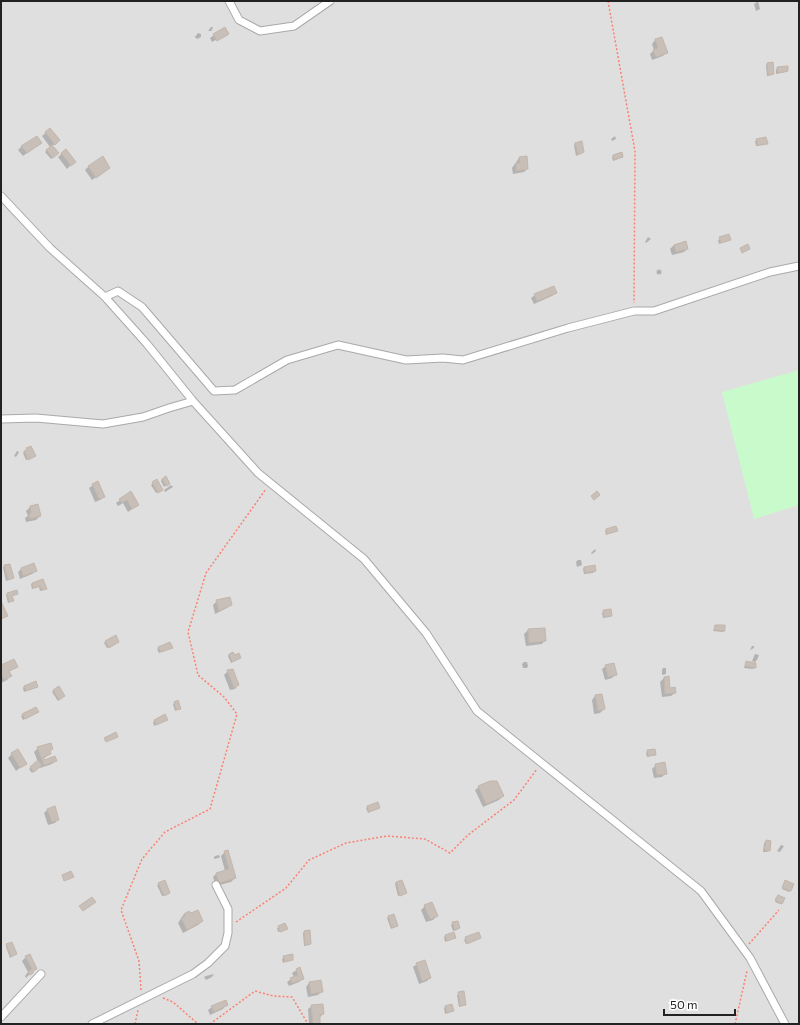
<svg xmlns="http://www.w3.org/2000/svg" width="800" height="1025" viewBox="0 0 800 1025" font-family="Commissioner,sans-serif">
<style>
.residential{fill:#e0dfdf}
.park{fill:#c8facc}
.shadow{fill:#0003}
.building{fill:#c7bfb8;stroke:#c4b6ab}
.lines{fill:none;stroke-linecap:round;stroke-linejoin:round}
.minor-casing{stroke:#a9a9a9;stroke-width:9}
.path{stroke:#fa8072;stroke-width:1.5;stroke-dasharray:2 2;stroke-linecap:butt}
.minor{stroke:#fff;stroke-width:7}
</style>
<rect width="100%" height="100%" fill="#f2efe9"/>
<!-- residential -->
<path class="residential" d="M1 1H799V1024H1Z"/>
<!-- park -->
<path class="park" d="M799 370V505L754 519 722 392Z"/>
<!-- shadow -->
<path class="shadow" d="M758 1 760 9 756 11 754 4Z
M211 27H213L212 30 211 31H208Z
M198 33 201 34V37L197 39 195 37Z
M228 34 225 37V35L212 42 210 38 214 35Z
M655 40 666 52 663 56 652 60 650 54 654 50 652 44Z
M767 64 773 74 772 75 767 76 766 65Z
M777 68 787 71 786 72 776 74V70Z
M50 129 55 144 52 146 58 153 51 159 45 152 50 147 42 136Z
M615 136 616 139 612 141 611 139Z
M757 140 767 143 765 145 756 146 755 141Z
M41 143 23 156 18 150 22 146Z
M576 143 581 153 576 156 574 145Z
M66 150 71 165 67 169 58 157Z
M614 156 622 157 613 161 612 157Z
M519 158 527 169 524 172 513 174 512 168Z
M89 166 109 168 92 180 85 170Z
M728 235 730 240 719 244 718 240Z
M648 237 651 239 646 243 645 242Z
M685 242 687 249 684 252 672 255 670 249 674 245Z
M656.5 272a2.5 2.5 0 1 1 5 0a2.5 2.5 0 1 1-5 0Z
M556 293 552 296 534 304 531 298 535 295Z
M27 449 33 457 26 460 23 453Z
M17 451 19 452 16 457 14 456Z
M162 479 167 485 164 487 161 481Z
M156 481 160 491 156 493 151 485Z
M93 485 104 497 100 500 95 502 89 488Z
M171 485 173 487 165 492 164 490Z
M130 493 138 505 128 512 123 503 118 506 116 503Z
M38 505 40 516 36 520 26 522 25 518 28 516 26 511 30 507Z
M606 530 617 531 606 535 605 531Z
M595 549 596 551 592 554 591 553Z
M578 560H581L582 565 577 567 576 562Z
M5 566 13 578 11 579 6 581 3 567Z
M584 568 595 571 593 573 584 574 583 569Z
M21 569 36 571 32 574 20 579 18 572Z
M43 580 45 588 44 590 40 591 39 587 32 589 31 585 32 583Z
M7 594H17L12 596 13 601 8 603 6 595Z
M217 601 231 604 227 608 215 614 213 605Z
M604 611 611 616 609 617 603 618 602 613Z
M715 626 724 631 723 632 713 631Z
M544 629 545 640 542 644 526 646 524 634 528 630Z
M106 641 116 643 107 648 104 643Z
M752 646H754V648L750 650Z
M159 648 170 649 159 653 157 649Z
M229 654 234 657 240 658 231 663 228 656Z
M755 654 759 655 757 660 755 662 752 661Z
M524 662H527L528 666 527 668H523L522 664Z
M746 662 755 667 753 669 744 668Z
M1 666 16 667 9 672 10 676 7 680 1 683Z
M606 666 616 674 612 678 605 680 602 669Z
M663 668H666V674L662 675V670Z
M228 671 238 685 235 689 230 690 224 675Z
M664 678H668L669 689 675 693 671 696 662 697 660 682Z
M24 686H37L24 692 23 688Z
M54 690 64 696 58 701 52 692Z
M595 696 604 709 600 713 594 714 592 700Z
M177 702 180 708 175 711 173 704Z
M38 712 23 720 21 716 23 715Z
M164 716 166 720 154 726 153 722Z
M38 748 49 752 50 754 43 759 44 761H56L52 764 40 768V767L32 773 29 769 38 762 34 752Z
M648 751 655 755 647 757 646 753Z
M12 754 25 764 16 771 8 758Z
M656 765 666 773 662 777 654 778 652 769Z
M479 787 503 796 499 800 483 807 475 790Z
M368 807 379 808 368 813 366 808Z
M48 809 58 819 55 823 48 825 44 813Z
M766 841 769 850 767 852H763L764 843Z
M781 845 784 846 780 852 777 851Z
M225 852 235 878 231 882 216 886 213 877 217 873 225 871 221 856Z
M219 855 220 857 218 858 214 859V857L215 856Z
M396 882 404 894 398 896 395 884Z
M784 883 790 891 789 892 782 889Z
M159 884 168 894 162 896 157 885Z
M777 898 781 903 780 904 775 902Z
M425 906 437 916 433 920 426 922 421 910Z
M184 914 202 921 198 925 183 933 178 923Z
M389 916 397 926 391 929 387 918Z
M453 923 459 928 457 930 453 931 451 925Z
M285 924 286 929 278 932 277 928Z
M304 932 310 943 309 945 304 946 303 933Z
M445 936 455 938 445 942 444 937Z
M466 938H480L466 944 464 940Z
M7 945 16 954 10 958 6 947Z
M26 957 36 968 26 978 25 976 28 972 22 961Z
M284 957 292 959 283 963 282 959Z
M417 964 430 978 427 981 419 984 413 967Z
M300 968 303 979 299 982 289 986 287 982 294 977 292 973Z
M214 974 212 977 206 980 204 977 206 976Z
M309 983 322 991 318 995 308 997 306 987Z
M463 992 465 1005 459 1007 457 995Z
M226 1005 223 1009 210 1015 208 1010 212 1007Z
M312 1006 323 1014 319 1018V1024H309L308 1009Z
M445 1007 452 1011 445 1014 444 1008Z"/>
<!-- building -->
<path class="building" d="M225 27 229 34 217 41 213 34Z
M662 37 668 53 656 57 653 50 658 48 655 39Z
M773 62 774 74 768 75 767 63Z
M788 66V71L778 73 777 67Z
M50 128 60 140 55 145 45 132Z
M37 136 42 143 27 153 21 146Z
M766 137 768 144 758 145 756 139Z
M582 141 584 152 578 155 575 143Z
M52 145 59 153 53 158 46 150Z
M66 149 76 162 71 166 61 153Z
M622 152 623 157 614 160 613 155Z
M103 156 110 168 96 178 88 166Z
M527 156 528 169 516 171V163H520L519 157Z
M729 234 731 240 721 243 719 237Z
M686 241 688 249 676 252 674 245Z
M748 244 750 249 742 253 740 248Z
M554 286 557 293 537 301 534 294Z
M31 446 36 456 28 460 24 451 27 450 26 448Z
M166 476 170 484 166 486 162 479Z
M157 479 163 490 158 493 152 482Z
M98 481 105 497 99 499 92 484Z
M131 491 139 505 132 509 127 500 122 503 119 499Z
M597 491 600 495 594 500 591 496Z
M38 504 41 516 30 519 29 514 31 513 30 506Z
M616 526 618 531 607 534 606 529Z
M34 563 37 571 23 576 21 568Z
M10 564 14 578 8 580 4 565Z
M595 565 596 571 585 573 584 567Z
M43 579 47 589 42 590 40 586 33 588 32 583Z
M17 590 18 594 12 596 14 601 9 602 7 593Z
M230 597 232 605 219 611 216 600Z
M1 601 8 616 1 619Z
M611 609 612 616 604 617 603 610Z
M715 625H725V631L714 630Z
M545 628 546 641 529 643 528 629Z
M116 635 119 642 109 648 105 641Z
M170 642 173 648 161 652 158 647Z
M233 652 235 655 239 653 241 658 232 662 229 654Z
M14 659 18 667 9 671 12 676 4 680 1 673V665Z
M746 661 756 663V668L745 666Z
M614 663 617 675 608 677 605 665Z
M233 669 239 685 234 688 227 670Z
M669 676 670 688 675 687 676 693 665 694 664 677Z
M36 681 38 687 26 691 24 686Z
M59 686 65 696 59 700 53 690Z
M602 694 605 709 598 711 595 695Z
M178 700 181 709 176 710 174 702Z
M36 707 39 712 25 719 22 714Z
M165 714 168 720 156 725 154 720Z
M116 732 118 737 106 742 104 738Z
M51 743 53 749 50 751 51 754 43 757 44 760 55 756 57 761 44 765 37 747Z
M18 749 27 764 20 768 11 753Z
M655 749 656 755 648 756 647 750Z
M38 760 42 765 34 772 30 767Z
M665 762 667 774 657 775 655 764Z
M490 781H497L504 796 486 804 478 786Z
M378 802 380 808 369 812 367 806Z
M55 806 59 820 52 822 47 809Z
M766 840 771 841 770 851 764 850Z
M228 850 236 878 219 883 216 873 229 869 224 851Z
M71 871 74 877 64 881 62 875Z
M165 880 170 893 164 896 158 883Z
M402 880 407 893 400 896 396 882Z
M785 880 794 884 791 891 782 888Z
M778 895 785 898 782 904 775 900Z
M92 897 96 902 83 911 79 906Z
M432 902 438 916 430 919 424 905Z
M198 910 203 921 187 930 181 918 185 916 184 914 189 911 191 913Z
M394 914 398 926 392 928 388 916Z
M458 921 460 928 455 930 452 922Z
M285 923 288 929 280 932 278 926Z
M310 930 311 944 305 945 304 931Z
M454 932 456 938 447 941 445 935Z
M479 932 481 938 467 944 465 937Z
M12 942 17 954 11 957 6 944Z
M30 954 37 969 34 970 33 973 30 975 28 971 32 969 25 956Z
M293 954V960L285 962 283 956Z
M425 960 431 978 422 981 416 963Z
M300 967 304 979 292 983 290 978 298 975 296 969Z
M321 980 323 992 311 994 309 982Z
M464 991 466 1005 460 1006 458 992Z
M226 1000 228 1005 214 1012 211 1006Z
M323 1004 324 1014 320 1015V1024H313L311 1005Z
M452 1004 454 1011 447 1013 445 1006Z"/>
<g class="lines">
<!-- minor casing -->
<g class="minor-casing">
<path id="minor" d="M229 1 239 20 260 31 294 26 330 1
M1 196 50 248 105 297 147 344 193 401 258 473 364 559 426 633 477 711 701 891 750 958 785 1024
M105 297 118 291 142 307 214 391 235 390 287 360 338 345 406 360 443 358 463 360 568 328 634 311H654L770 272 799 266
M1 419 36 418 103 424 143 417 169 408 193 401
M1 1017 41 974
M92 1024 193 974 208 963 225 946 228 933V909L216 885"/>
</g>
<!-- path -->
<path class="path" d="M608 1 635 151 634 303
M236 922 286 888 309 860 346 843 387 836 425 839 450 853 468 835 514 800 537 769
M749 944 779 910
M141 990 139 961 121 910 142 859 165 832 210 809 237 714 224 697 198 675 188 632 206 573 266 489
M163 998 173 1002 198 1024
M135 1024 138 1010
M210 1024 255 991 273 996 292 997 308 1024
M735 1024 747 971"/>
<!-- minor -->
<use href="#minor" class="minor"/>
</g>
<!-- border -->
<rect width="800" height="1025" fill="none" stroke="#222222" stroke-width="4"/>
<!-- scale -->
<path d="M664 1009v6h71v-6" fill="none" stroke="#222222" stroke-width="2"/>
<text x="670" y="1009" font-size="12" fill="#222222" stroke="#ffffff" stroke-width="3" paint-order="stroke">50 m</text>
</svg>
